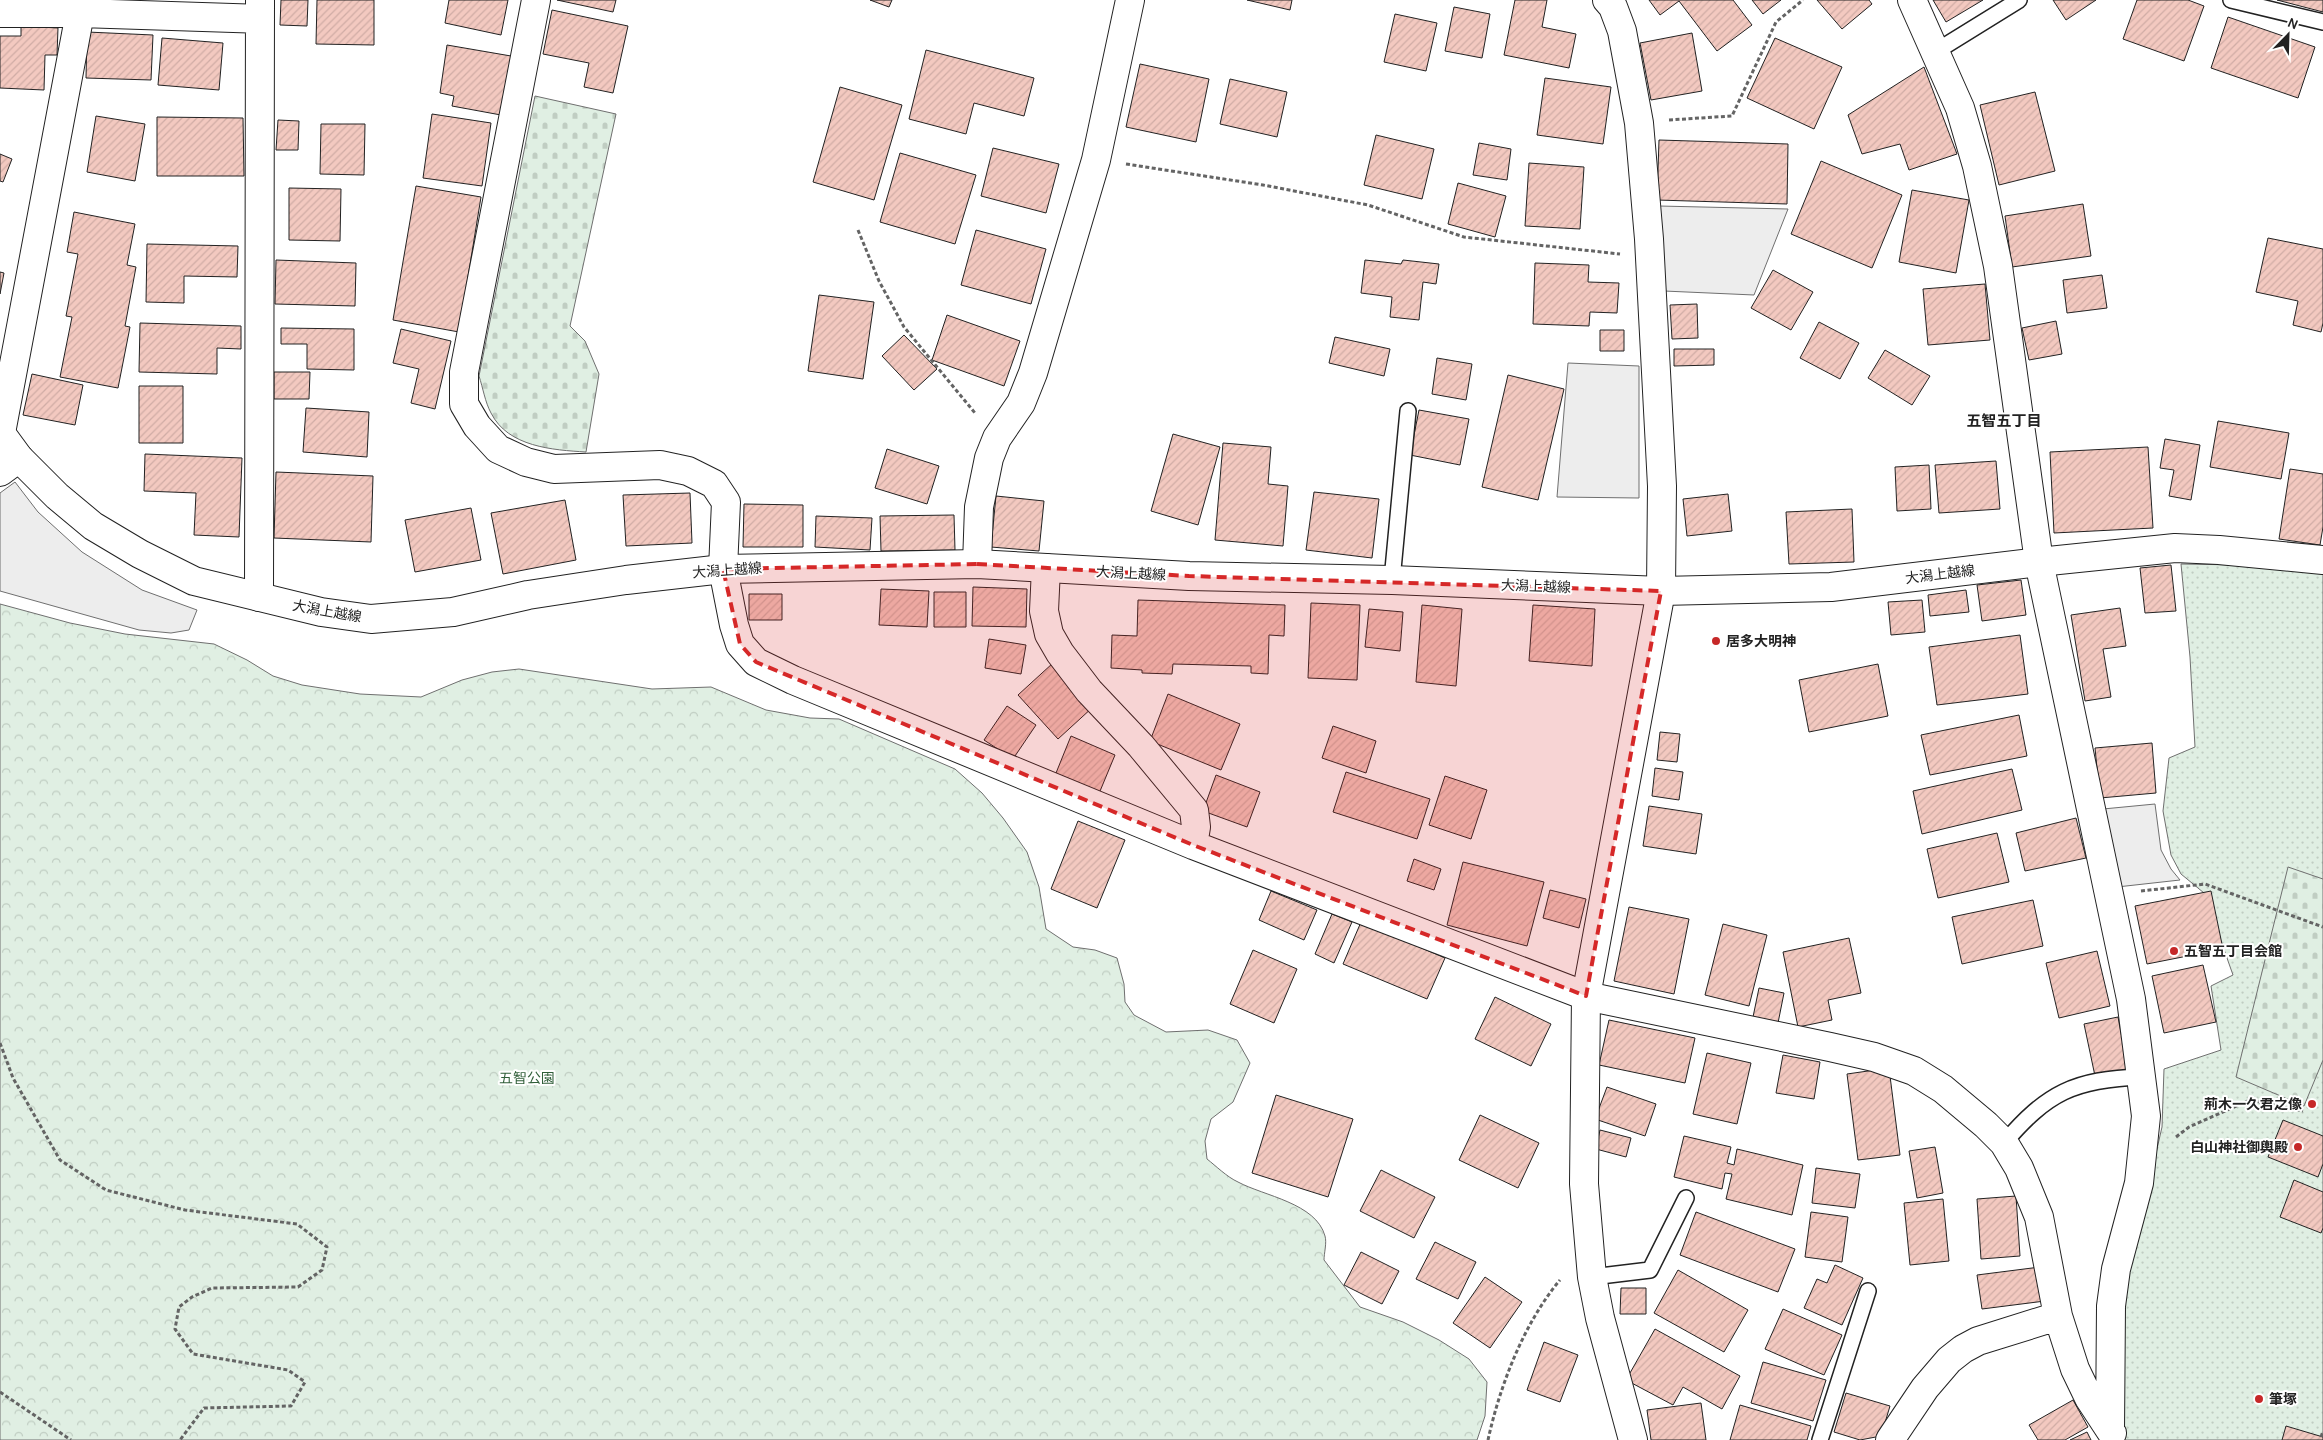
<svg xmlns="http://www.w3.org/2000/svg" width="2323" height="1440" viewBox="0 0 2323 1440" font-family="Karla,'Noto Sans JP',sans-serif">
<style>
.grass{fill:url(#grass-dots);stroke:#6f6f6f}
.forest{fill:url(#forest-crowns);stroke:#6f6f6f}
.cemetery{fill:url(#cemetery-stones);stroke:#6f6f6f}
.parking{fill:#ededed;stroke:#6f6f6f}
.building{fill:url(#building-hatch);stroke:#222}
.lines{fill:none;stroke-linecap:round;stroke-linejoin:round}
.service-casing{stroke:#222;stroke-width:18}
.minor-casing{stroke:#222;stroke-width:30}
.tertiary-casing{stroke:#222;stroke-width:30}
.secondary-casing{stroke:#222;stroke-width:30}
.path{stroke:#646464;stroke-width:3;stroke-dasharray:4 2.5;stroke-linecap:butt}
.service{stroke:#fff;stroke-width:15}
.minor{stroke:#fff;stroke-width:28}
.tertiary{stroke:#fff;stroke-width:28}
.secondary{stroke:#fff;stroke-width:28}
.marked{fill:#d62828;fill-opacity:0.2;stroke:#d62828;stroke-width:4;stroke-dasharray:10 6;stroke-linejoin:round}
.poi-dot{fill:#c62828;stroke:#fff;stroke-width:2}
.labels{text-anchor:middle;stroke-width:4;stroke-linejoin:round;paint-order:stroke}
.street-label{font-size:14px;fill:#222;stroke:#fff}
.poi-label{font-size:14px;font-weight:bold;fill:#222;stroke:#fff;text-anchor:start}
.park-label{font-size:14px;fill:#2f5e38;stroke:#fff}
.neighbourhood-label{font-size:15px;font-weight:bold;fill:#222;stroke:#fff}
</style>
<defs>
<pattern id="grass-dots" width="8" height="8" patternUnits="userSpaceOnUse" patternTransform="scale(1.25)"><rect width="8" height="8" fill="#e0efe3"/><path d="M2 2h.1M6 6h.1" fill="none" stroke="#c0cdc2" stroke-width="1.8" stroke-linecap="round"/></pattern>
<pattern id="forest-crowns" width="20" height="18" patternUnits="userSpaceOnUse" patternTransform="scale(1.25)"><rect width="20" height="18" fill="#e0efe3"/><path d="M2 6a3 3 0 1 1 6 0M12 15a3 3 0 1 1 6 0" fill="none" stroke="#c0cdc2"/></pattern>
<pattern id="cemetery-stones" width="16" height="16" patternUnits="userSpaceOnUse" patternTransform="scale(1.25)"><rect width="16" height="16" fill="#e0efe3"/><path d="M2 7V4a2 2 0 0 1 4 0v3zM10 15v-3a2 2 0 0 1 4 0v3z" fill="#c0cdc2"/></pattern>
<pattern id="building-hatch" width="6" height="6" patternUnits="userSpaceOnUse" patternTransform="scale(1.25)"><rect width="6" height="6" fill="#f3c9c0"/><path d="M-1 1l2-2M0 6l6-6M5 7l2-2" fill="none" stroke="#d0aca5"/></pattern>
</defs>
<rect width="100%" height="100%" fill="#fff"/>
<!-- grass -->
<path class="grass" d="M2181 564 2240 565 2323 573V1440H2120V1311L2162 1127 2164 1069 2221 1050 2211 986 2233 975 2204 893 2181 874 2171 855 2163 811 2169 758 2195 747 2190 657Z"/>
<!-- forest -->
<path class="forest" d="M0 604 70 623 125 634 214 644 247 660 273 676 302 685 360 694 421 697 462 680 492 672 519 669 652 689 711 687 766 710 810 718 839 719 955 769 982 793 1003 818 1027 852 1039 887 1046 929 1073 947 1095 950 1117 958 1124 984 1125 1002 1134 1015 1166 1032 1208 1030 1237 1040 1250 1063 1233 1102 1211 1119 1205 1141 1207 1159C1216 1166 1227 1177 1238 1182 1264 1196 1316 1203 1325 1236 1327 1243 1324 1253 1324 1260L1360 1307 1403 1322 1439 1340 1469 1359 1487 1382 1485 1416 1477 1440H0Z"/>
<!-- cemetery -->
<path class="cemetery" d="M535 96 616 114 570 326 585 341 599 374 586 452C553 450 508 447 491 413 485 402 483 388 479 376Z
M2288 867 2323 879V1060L2304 1106 2236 1077Z"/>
<!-- parking -->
<path class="parking" d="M1659 206 1788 209 1754 295 1664 291Z
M1568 363 1639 366V498L1557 497Z
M15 482 38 512 82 552 142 590 197 610 189 630 171 633 139 630 0 591V493Z
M2155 804 2161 850 2171 869 2180 880 2117 887 2103 809Z"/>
<!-- building -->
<path class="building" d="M281 0H308L307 26 280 25Z
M317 0H374V45L316 44Z
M449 0H508L501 35 445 23Z
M557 0H616L613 12Z
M870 0H892L889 7Z
M1247 0H1292L1290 10Z
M1515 0H1547L1542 27 1576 34 1569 68 1504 55Z
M1649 0H1733L1752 25 1717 51 1679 1 1660 15Z
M1752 0H1781L1763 14Z
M1817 0H1869L1872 4 1842 29Z
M1933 0H1983L1946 22Z
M2053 0H2096L2066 20Z
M2137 0H2188L2204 6 2184 61 2123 39Z
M2277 0H2323V12Z
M1454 7 1490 14 1482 58 1445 51Z
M552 10 628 26 613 93 584 87 589 63 543 54Z
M1395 14 1437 23 1426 71 1384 62Z
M2228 17 2315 47 2298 98 2211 68Z
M21 26 58 28 57 55H45L44 90 0 88V36H21Z
M87 32 153 35 151 80 86 78Z
M1692 33 1702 91 1651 100 1640 43Z
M162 38 223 43 219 90 158 85Z
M1775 38 1842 67 1814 129 1747 98Z
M447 45 511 56 501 115 452 106 454 96 440 93Z
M926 50 1034 78 1024 116 974 103 966 134 909 119Z
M1140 64 1209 79 1196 142 1126 127Z
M1924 67 1957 154 1909 170 1900 144 1862 154 1848 115Z
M1545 78 1611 87 1603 144 1537 135Z
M1230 79 1287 92 1277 137 1220 124Z
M840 87 902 105 874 200 813 182Z
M2035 92 2055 171 1999 185 1980 105Z
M432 114 491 123 482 186 423 178Z
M96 116 145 124 135 181 87 172Z
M157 117 243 118 244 176H157Z
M278 120 299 121 298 150H276Z
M321 124H365L364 175 320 174Z
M1376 135 1434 149 1422 199 1364 185Z
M1659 140 1788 144 1787 204 1657 200Z
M1479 143 1511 149 1507 180 1473 175Z
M993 148 1059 164 1046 213 981 196Z
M900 153 976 175 955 244 880 222Z
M0 154 12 159 3 182 0 181Z
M1821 161 1902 195 1872 268 1791 234Z
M1529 163 1584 167 1580 229 1525 226Z
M1458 183 1506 196 1495 237 1448 224Z
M416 186 481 197 459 332 393 320Z
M289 188 341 189 340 241 289 240Z
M1912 190 1969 200 1956 273 1899 262Z
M2083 204 2091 256 2012 267 2005 216Z
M74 212 135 224 127 265 136 267 125 326 130 327 118 388 60 377 72 317 66 316 78 254 67 252Z
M976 230 1046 249 1031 304 961 285Z
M2268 238 2323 249V323L2321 332 2293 325 2298 301 2256 292Z
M147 244 238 246 237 277 184 276V303L146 302Z
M276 260 356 263 355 306 275 304Z
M1365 260 1401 264 1403 260 1439 264 1436 284 1423 282 1419 320 1390 317 1392 297 1361 293Z
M1535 263 1589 265 1588 282 1619 283 1617 313 1590 312 1589 326 1533 324Z
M1773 270 1813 292 1791 330 1751 308Z
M0 272 4 273 0 294Z
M2102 275 2107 308 2067 313 2063 280Z
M1985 284 1990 340 1928 345 1923 289Z
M819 295 874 302 863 379 808 371Z
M1697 304 1698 338 1672 339 1670 305Z
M947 315 1020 341 1004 386 932 360Z
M2056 321 2062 354 2029 360 2022 328Z
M1819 322 1859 343 1840 379 1800 358Z
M140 323 241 326V349L217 348V374L139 372Z
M281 328 354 329V370L307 369V344H281Z
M401 329 451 341 435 409 411 403 419 369 393 363Z
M1600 330H1624V351H1600Z
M904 335 937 369 914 390 882 356Z
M1335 337 1390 349 1384 376 1329 363Z
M1674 349H1714V365L1674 366Z
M1885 350 1930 376 1912 405 1868 378Z
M1437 358 1472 364 1466 400 1432 394Z
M274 372H310L309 399H274Z
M32 374 83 385 75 425 23 415Z
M1508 375 1564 389 1538 500 1482 487Z
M139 386H183V443H139Z
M306 408 369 412 367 457 303 452Z
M1419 410 1469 419 1460 465 1410 455Z
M2218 421 2289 433 2281 479 2210 467Z
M1173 434 1220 447 1198 525 1151 511Z
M2165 439 2200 445 2191 500 2169 496 2174 470 2160 468Z
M1223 443 1271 447 1268 484 1288 486 1283 546 1215 540Z
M2148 447 2153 528 2054 533 2050 452Z
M887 449 939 466 927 504 875 488Z
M145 454 242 458 239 537 194 535 196 493 144 491Z
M1996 461 2000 509 1939 513 1935 465Z
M1929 465 1931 509 1897 511 1895 467Z
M2290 469 2323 474V527L2320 545 2279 539Z
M276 472 373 476 371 542 274 538Z
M1314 492 1379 499 1372 558 1306 550Z
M690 493 692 543 626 546 623 495Z
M1728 494 1732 531 1687 536 1683 499Z
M996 496 1044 501 1039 551 991 547Z
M565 500 576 560 503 574 491 513Z
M744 504 803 505V547H743Z
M471 508 481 560 415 572 405 520Z
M1852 509 1854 562 1789 564 1786 512Z
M954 515 955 550 881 551 880 516Z
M816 516 872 518 870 550 815 547Z
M2171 565 2176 611 2145 613 2140 568Z
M2021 580 2026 615 1982 621 1977 585Z
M973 587 1027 589 1026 627 972 626Z
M881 589 929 591 927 627 879 625Z
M1966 590 1969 612 1930 616 1928 595Z
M934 592H966V627H934Z
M749 594H782V620H749Z
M1138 600 1285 605 1284 636 1269 635 1268 674 1251 673V666L1173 664 1172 674 1142 673V670L1111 668 1112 635 1137 636Z
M1922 600 1925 632 1891 635 1888 602Z
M1311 603 1360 605 1357 680 1308 678Z
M1422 605 1462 609 1456 686 1416 682Z
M1533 605 1595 609 1592 666 1529 661Z
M2120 608 2126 646 2103 649 2111 697 2085 701 2071 615Z
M1369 609 1403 612 1400 651 1365 647Z
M2020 635 2028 694 1937 705 1929 647Z
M989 639 1026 645 1021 674 985 668Z
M1053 663 1093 707 1058 739 1018 695Z
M1878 664 1888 716 1809 732 1799 680Z
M1168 694 1240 724 1221 770 1150 741Z
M1007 706 1036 725 1013 759 984 740Z
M2019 715 2027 756 1930 775 1921 735Z
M1333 726 1376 741 1366 773 1322 758Z
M1660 732 1680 734 1677 762 1657 760Z
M1071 736 1115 755 1098 796 1054 778Z
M2152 743 2156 793 2100 798 2095 748Z
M1655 768 1683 772 1679 800 1652 796Z
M2012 769 2022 810 1922 834 1913 791Z
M1346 772 1430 799 1417 839 1333 812Z
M1216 775 1260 792 1247 827 1203 811Z
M1445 776 1487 790 1471 839 1429 825Z
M1649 806 1702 814 1696 854 1643 846Z
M2076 818 2086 858 2025 871 2016 833Z
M1078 821 1125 840 1097 908 1051 889Z
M1997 833 2009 882 1938 898 1927 849Z
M1414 859 1441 869 1434 890 1407 881Z
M1463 862 1544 882 1527 946 1447 925Z
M1550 890 1586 899 1579 928 1543 918Z
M1271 891 1317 910 1304 940 1259 920Z
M2211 891 2223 949 2147 964 2135 906Z
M2033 900 2043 946 1962 964 1952 917Z
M1629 907 1689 919 1674 994 1614 981Z
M1332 914 1352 922 1334 963 1315 954Z
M1361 922 1445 958 1427 999 1343 964Z
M1723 924 1767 935 1749 1006 1705 995Z
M1849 938 1861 993 1828 1000 1832 1020 1798 1027 1783 952Z
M1253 950 1297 969 1274 1023 1230 1004Z
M2097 951 2110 1006 2059 1018 2046 963Z
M2203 965 2216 1022 2164 1033 2152 976Z
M1759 988 1784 993 1778 1023 1753 1017Z
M1495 997 1551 1024 1531 1066 1475 1039Z
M2118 1017 2128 1070 2095 1076 2084 1024Z
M1609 1020 1695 1038 1685 1083 1599 1065Z
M1707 1053 1751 1063 1737 1124 1693 1114Z
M1783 1055 1820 1062 1814 1099 1776 1093Z
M1889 1068 1900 1155 1858 1160 1847 1074Z
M1607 1087 1656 1104 1645 1136 1595 1119Z
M1276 1095 1353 1119 1328 1197 1252 1173Z
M1480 1115 1539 1143 1518 1188 1459 1160Z
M2283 1120 2323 1136V1164L2318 1177 2268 1157Z
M1600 1130 1631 1138 1626 1157 1596 1149Z
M1684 1136 1731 1147 1727 1163 1734 1165 1737 1149 1803 1165 1792 1215 1726 1199 1732 1174 1725 1173 1722 1189 1674 1177Z
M1935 1147 1943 1193 1917 1198 1909 1151Z
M1816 1168 1860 1174 1855 1208 1812 1203Z
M1381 1170 1435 1197 1414 1238 1360 1211Z
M2294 1180 2323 1192V1228L2321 1233 2280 1217Z
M2016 1196 2020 1256 1981 1259 1977 1199Z
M1943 1199 1949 1261 1910 1265 1904 1203Z
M1696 1212 1795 1249 1778 1292 1680 1255Z
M1811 1212 1848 1217 1842 1262 1805 1257Z
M1435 1242 1476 1262 1458 1299 1416 1279Z
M1361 1252 1399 1271 1382 1304 1344 1285Z
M1835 1265 1863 1278 1842 1325 1804 1308 1817 1279 1827 1283Z
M2040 1267 2045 1301 1982 1309 1977 1275Z
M1678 1270 1748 1310 1724 1352 1654 1313Z
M1485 1277 1522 1302 1490 1348 1453 1323Z
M1621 1288H1646V1314H1620Z
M1783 1309 1842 1335 1824 1375 1765 1349Z
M1655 1329 1740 1376 1722 1409 1683 1387 1673 1405 1626 1380Z
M1544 1342 1578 1355 1560 1402 1527 1390Z
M1763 1362 1826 1380 1813 1421 1751 1403Z
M1846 1393 1890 1406 1881 1436 1860 1440 1834 1432Z
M2073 1400 2088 1427 2065 1440H2038L2029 1425Z
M1701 1403 1706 1440H1651L1647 1410Z
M1740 1405 1811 1426 1807 1440H1730Z
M2286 1426 2323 1437V1440H2282Z
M2087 1432 2091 1440H2070Z"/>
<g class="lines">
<!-- service casing -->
<g class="service-casing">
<path id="service" d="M2231 0 2323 22
M1935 52 2019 0
M1392 580 1408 411
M2004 1143C2047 1093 2074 1079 2142 1077
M1592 1277 1650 1270 1686 1198
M1820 1440 1868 1291"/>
</g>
<!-- minor casing -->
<g class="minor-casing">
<path id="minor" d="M536 0 464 372V404L477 426 498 449 526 462 554 469 660 465 688 471 714 484 726 502 723 569 734 625 740 644 756 662 793 680 1193 845 1586 996 1830 1047 1874 1057 1914 1071 1943 1089 1986 1125 2004 1143 2019 1168 2039 1217 2058 1316 2075 1369 2089 1398 2110 1430
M1607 0 1613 7 1622 31 1639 123 1649 239 1662 486 1661 591
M1912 0 1960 108 1977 166 1998 266 2039 562 2131 999 2146 1116 2139 1183 2116 1269 2111 1306 2110 1430 2112 1433
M0 13H80L260 19
M1 433 80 13
M0 472 19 458
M977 564 979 507 989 458 997 438 1021 403 1033 373 1096 160 1130 0
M1046 568 1044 611 1049 634 1060 653 1089 691 1141 746 1194 810 1196 827 1193 845
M259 597 260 0
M1890 1440 1925 1388 1949 1360 1963 1349 1978 1341 2058 1316"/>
</g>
<!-- tertiary casing -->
<g class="tertiary-casing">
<path id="tertiary" d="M1633 1440 1600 1318 1592 1277 1584 1184 1586 996 1661 591"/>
</g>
<!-- secondary casing -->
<g class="secondary-casing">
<path id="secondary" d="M0 432 19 458 57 496 93 526 140 554 194 581 321 612 371 619 453 612 528 595 626 580 723 569 977 564 1189 576 1392 580 1661 591 1831 587 2039 562 2175 548 2219 550 2323 560"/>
</g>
<!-- path -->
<path class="path" d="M1669 120 1732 116 1776 22 1803 0
M1126 164 1263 185 1368 205 1464 237 1620 254
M858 230 879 281 904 327 975 413
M2141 891 2205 884 2323 927
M0 1043 13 1078 60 1160 106 1190 185 1210 297 1224 327 1247 322 1270 298 1287 212 1288 192 1297 179 1307 175 1329 193 1354 288 1370 305 1382 291 1406 204 1408 180 1440
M2176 1137 2189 1127 2250 1100 2303 1111
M0 1392 71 1440
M2321 1437 2323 1431
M1488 1440C1500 1385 1524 1323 1560 1280"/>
<!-- service -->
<use href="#service" class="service"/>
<!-- minor -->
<use href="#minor" class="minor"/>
<!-- tertiary -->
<use href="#tertiary" class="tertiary"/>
<!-- secondary -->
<use href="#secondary" class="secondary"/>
</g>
<!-- marked area -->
<path class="marked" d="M977 564 1189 576 1661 591 1586 996 1193 845 756 662 740 644 723 569Z"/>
<!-- markers -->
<g class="poi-dot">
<circle cx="1716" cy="641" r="5"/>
<circle cx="2174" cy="951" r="5"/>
<circle cx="2312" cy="1104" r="5"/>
<circle cx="2298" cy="1147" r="5"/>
<circle cx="2259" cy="1399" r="5"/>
</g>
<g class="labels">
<!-- street labels -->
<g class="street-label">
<text transform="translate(727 570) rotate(-4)" y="5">大潟上越線</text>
<text transform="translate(1131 573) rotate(3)" y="5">大潟上越線</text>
<text transform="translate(1940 574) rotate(-7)" y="5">大潟上越線</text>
<text transform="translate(1536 586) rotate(2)" y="5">大潟上越線</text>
<text transform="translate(327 611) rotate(10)" y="5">大潟上越線</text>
</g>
<!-- poi labels -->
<g class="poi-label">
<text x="1726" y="646">居多大明神</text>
<text x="2184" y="956">五智五丁目会館</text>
<text x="2302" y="1109" text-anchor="end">荊木一久君之像</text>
<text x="2288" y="1152" text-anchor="end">白山神社御輿殿</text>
<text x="2269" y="1404">筆塚</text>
</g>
<!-- park labels -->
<g class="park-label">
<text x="527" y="1083">五智公園</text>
</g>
<!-- neighbourhood labels -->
<g class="neighbourhood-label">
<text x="2004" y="426">五智五丁目</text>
</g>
</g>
<!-- north arrow -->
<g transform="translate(2288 35) rotate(23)" stroke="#ffffff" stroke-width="4" paint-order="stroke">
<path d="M0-4L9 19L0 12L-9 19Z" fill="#222222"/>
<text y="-8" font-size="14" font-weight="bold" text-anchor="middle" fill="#222222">N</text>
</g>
</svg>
